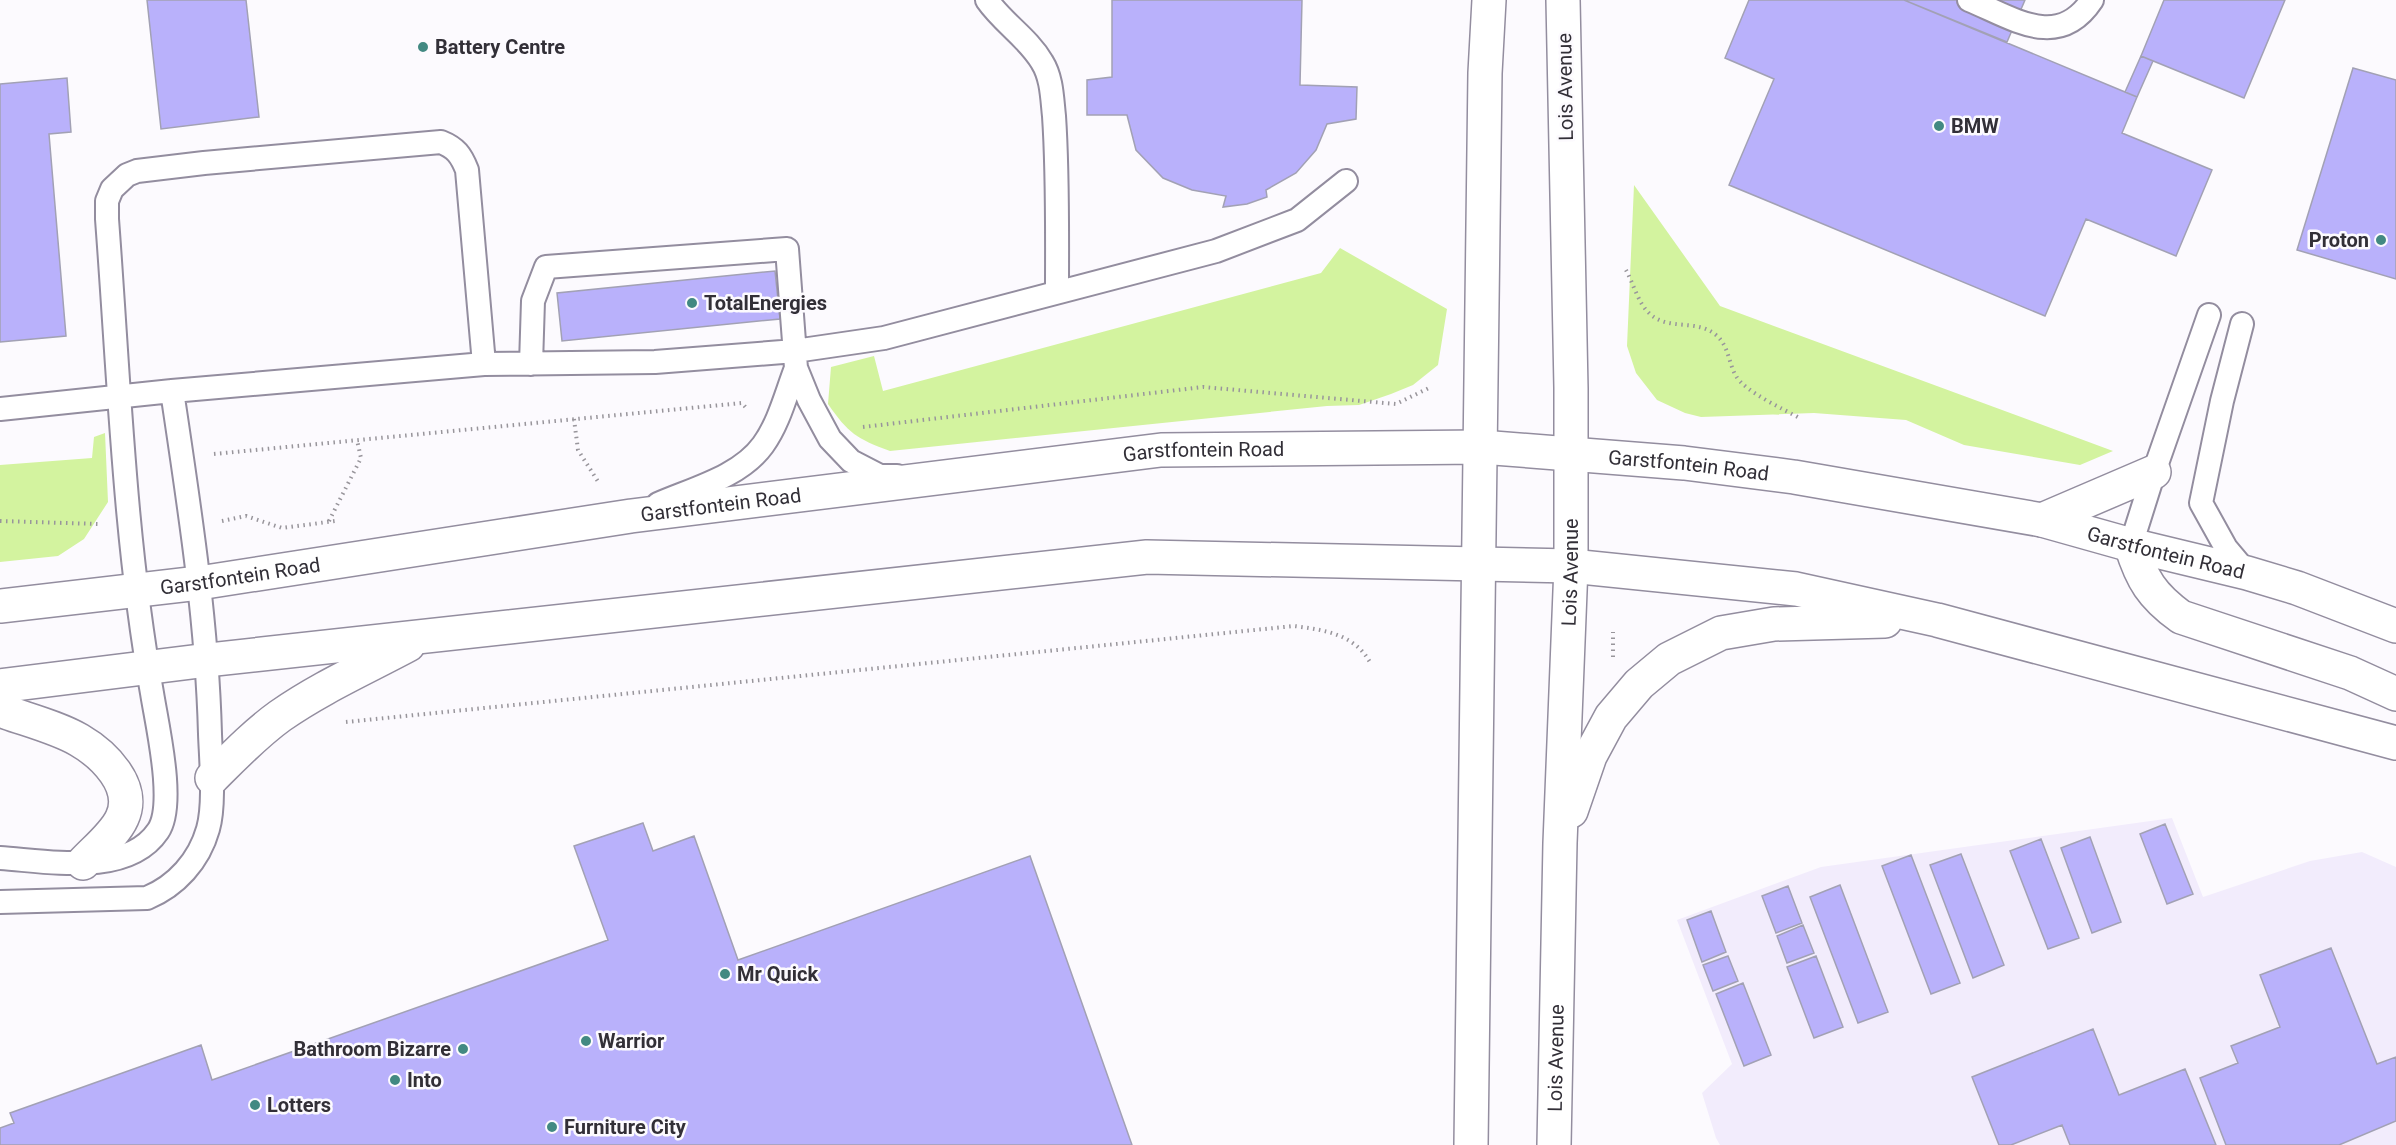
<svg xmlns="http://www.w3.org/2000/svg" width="2396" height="1145" viewBox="0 0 2396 1145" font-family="Roboto,sans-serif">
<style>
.built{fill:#f2ecfc}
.green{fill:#d3f39f}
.building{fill:#b9b1fb;stroke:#a2a1b4;stroke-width:1.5}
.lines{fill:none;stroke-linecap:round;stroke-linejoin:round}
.lane-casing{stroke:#938d9f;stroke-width:26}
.secondary-casing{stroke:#938d9f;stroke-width:36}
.path{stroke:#98959b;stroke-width:4;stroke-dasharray:1.5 4.5;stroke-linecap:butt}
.lane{stroke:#fff;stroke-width:22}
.secondary{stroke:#fff;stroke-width:33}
.poi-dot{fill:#428982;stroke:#fcfafe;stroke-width:2}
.labels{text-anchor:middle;stroke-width:5;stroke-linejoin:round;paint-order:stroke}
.poi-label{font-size:20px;font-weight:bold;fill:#322f37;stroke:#fcfafe;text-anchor:start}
.street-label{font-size:20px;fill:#322f37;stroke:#fcfafe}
</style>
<rect width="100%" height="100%" fill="#fcfafe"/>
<!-- built -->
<path class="built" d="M2172 818 2203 897 2310 861 2362 852 2396 867V1145H1720L1716 1138 1702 1093 1732 1064 1677 920 1821 867Z"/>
<!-- green -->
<path class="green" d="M1634 185 1720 306 2113 451 2080 465 1964 445 1906 420 1814 413 1701 417 1685 413 1657 400 1636 373 1627 346Z
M1340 248 1447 309 1438 365 1413 385 1391 394 1359 405 1327 406 890 451C857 439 848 433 828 404L831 367 874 356 883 391 1321 273Z
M105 433 108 502 84 539 58 556 0 562V465L92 458 94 437Z"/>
<!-- building -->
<path class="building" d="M147 0H246L259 117 161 129Z
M1112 0H1302L1300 85 1357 87 1356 119 1327 124 1316 150 1296 173 1266 190 1267 197 1247 204 1223 207 1226 196 1192 190 1163 178 1136 150 1127 115H1087V80L1112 77Z
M1749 0H1904L2137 97 2122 133 2212 170 2176 256 2086 219 2045 316 1729 185 1774 79 1725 58Z
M1904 0H2025L2007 42Z
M2164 0H2285L2244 98 2141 56Z
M2141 56 2153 61 2137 97 2125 92Z
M2353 68 2396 80V279L2297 250Z
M67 78 71 132 49 134 66 336 0 342V84Z
M775 271 780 319 562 341 557 293Z
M643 823 653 851 694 836 738 960 1030 856 1132 1145H0V1128L14 1123 10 1113 201 1045 212 1080 608 940 574 846Z
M2165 824 2193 894 2167 904 2140 834Z
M2090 837 2121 922 2092 933 2061 848Z
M2041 839 2079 938 2048 949 2010 851Z
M1961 854 2004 965 1973 978 1930 865Z
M1911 855 1960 983 1931 994 1882 866Z
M1840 885 1888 1012 1858 1023 1810 897Z
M1788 886 1802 923 1776 933 1762 896Z
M1711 911 1726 952 1702 962 1687 920Z
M1803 925 1814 953 1787 963 1777 936Z
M2331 948 2377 1064 2396 1057V1121L2339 1145H2226L2200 1078 2238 1063 2231 1046 2280 1027 2260 975Z
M1728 956 1738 981 1713 991 1703 965Z
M1816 956 1843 1027 1814 1038 1787 967Z
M1743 983 1771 1055 1744 1066 1716 994Z
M2093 1029 2119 1095 2185 1069 2216 1145H2070L2062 1125 2011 1145H1999L1972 1077Z"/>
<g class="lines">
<!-- lane casing -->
<g class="lane-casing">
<path id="lane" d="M987 0C1003 23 1028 38 1042 62 1052 78 1052 98 1054 116 1058 174 1057 233 1057 292
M1969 0C2013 18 2058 51 2092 0
M2242 324 2222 401 2201 503 2226 548 2247 573
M531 364 533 301 546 267 787 249 796 368 809 400 830 439 851 461 880 476H897
M0 409 172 391 484 364 655 362 795 351 884 338 1216 251 1297 220 1346 181
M658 504C692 489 740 477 763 445 779 423 786 394 796 368
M2131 545 2154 472 2209 315
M0 858C47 861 127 877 158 831 176 805 157 725 152 693 124 537 119 377 107 219V201L112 189 127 175 137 171 204 163 441 142C456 148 461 155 467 170L484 364
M0 902 147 898C176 886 199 861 208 829 215 805 211 760 210 734 207 619 189 505 172 391"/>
</g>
<!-- secondary casing -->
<g class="secondary-casing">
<g id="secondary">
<path d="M2042 520 2154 472"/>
<path d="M2131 545C2142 580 2152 596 2181 617L2350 673 2396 694"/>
<path id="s1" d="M0 606 199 583 631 516 1161 450 1481 447 1684 463 1794 477 2042 520 2131 545 2247 573 2297 588 2396 626"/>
<path d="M0 686 208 660 1147 557 1571 566 1796 589 1937 620 2396 743"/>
<path d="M0 710C24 719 57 727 79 740 103 754 137 786 122 818 115 834 95 850 83 863"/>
<path d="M212 778C233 757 255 734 280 716 320 688 365 668 408 645"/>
<path d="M1571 811 1590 756 1611 717 1639 684 1669 659 1721 633 1774 624 1885 621"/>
<path d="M1471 1145 1485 73 1489 0"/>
<path id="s2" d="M1554 1145 1560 843 1571 566V388L1563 0"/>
</g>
</g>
<!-- path -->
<path class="path" d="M1626 270C1633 283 1638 302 1648 312 1667 332 1696 318 1716 335 1729 346 1728 362 1736 376 1745 392 1784 409 1801 419
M574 419 578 450 599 483
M863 427 1203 387 1396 404 1431 387
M214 454 742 403 747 409
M0 521 98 524
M222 521 246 516 282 528 335 521
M329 521 361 458 357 440
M1613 657V632
M346 722 1294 626C1325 630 1355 634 1371 664"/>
<!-- lane -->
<use href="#lane" class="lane"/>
<!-- secondary -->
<use href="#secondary" class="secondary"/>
</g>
<!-- markers -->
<g class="poi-dot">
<circle cx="423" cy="47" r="6"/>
<circle cx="1939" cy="126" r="6"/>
<circle cx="2381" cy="240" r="6"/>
<circle cx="692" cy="303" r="6"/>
<circle cx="725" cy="974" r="6"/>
<circle cx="586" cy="1041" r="6"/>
<circle cx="463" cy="1049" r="6"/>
<circle cx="395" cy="1080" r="6"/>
<circle cx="255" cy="1105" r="6"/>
<circle cx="552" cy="1127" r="6"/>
</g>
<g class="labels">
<!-- poi labels -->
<g class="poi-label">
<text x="435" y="54">Battery Centre</text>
<text x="1951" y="133">BMW</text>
<text x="2369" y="247" text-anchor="end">Proton</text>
<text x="704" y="310">TotalEnergies</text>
<text x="737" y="981">Mr Quick</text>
<text x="598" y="1048">Warrior</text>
<text x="451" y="1056" text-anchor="end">Bathroom Bizarre</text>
<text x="407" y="1087">Into</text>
<text x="267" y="1112">Lotters</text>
<text x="564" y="1134">Furniture City</text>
</g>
<!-- street labels -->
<g class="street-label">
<text transform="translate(1565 87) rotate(-91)" y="7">Lois Avenue</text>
<text dy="7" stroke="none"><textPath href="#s1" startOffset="1214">Garstfontein Road</textPath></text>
<text dy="7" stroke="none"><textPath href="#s1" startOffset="1700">Garstfontein Road</textPath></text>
<text dy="7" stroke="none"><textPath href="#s1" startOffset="728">Garstfontein Road</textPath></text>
<text dy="7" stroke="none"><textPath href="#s1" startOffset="2186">Garstfontein Road</textPath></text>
<text dy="7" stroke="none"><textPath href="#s2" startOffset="573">Lois Avenue</textPath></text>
<text dy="7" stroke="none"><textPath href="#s1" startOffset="242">Garstfontein Road</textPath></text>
<text dy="7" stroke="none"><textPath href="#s2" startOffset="87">Lois Avenue</textPath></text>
</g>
</g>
</svg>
